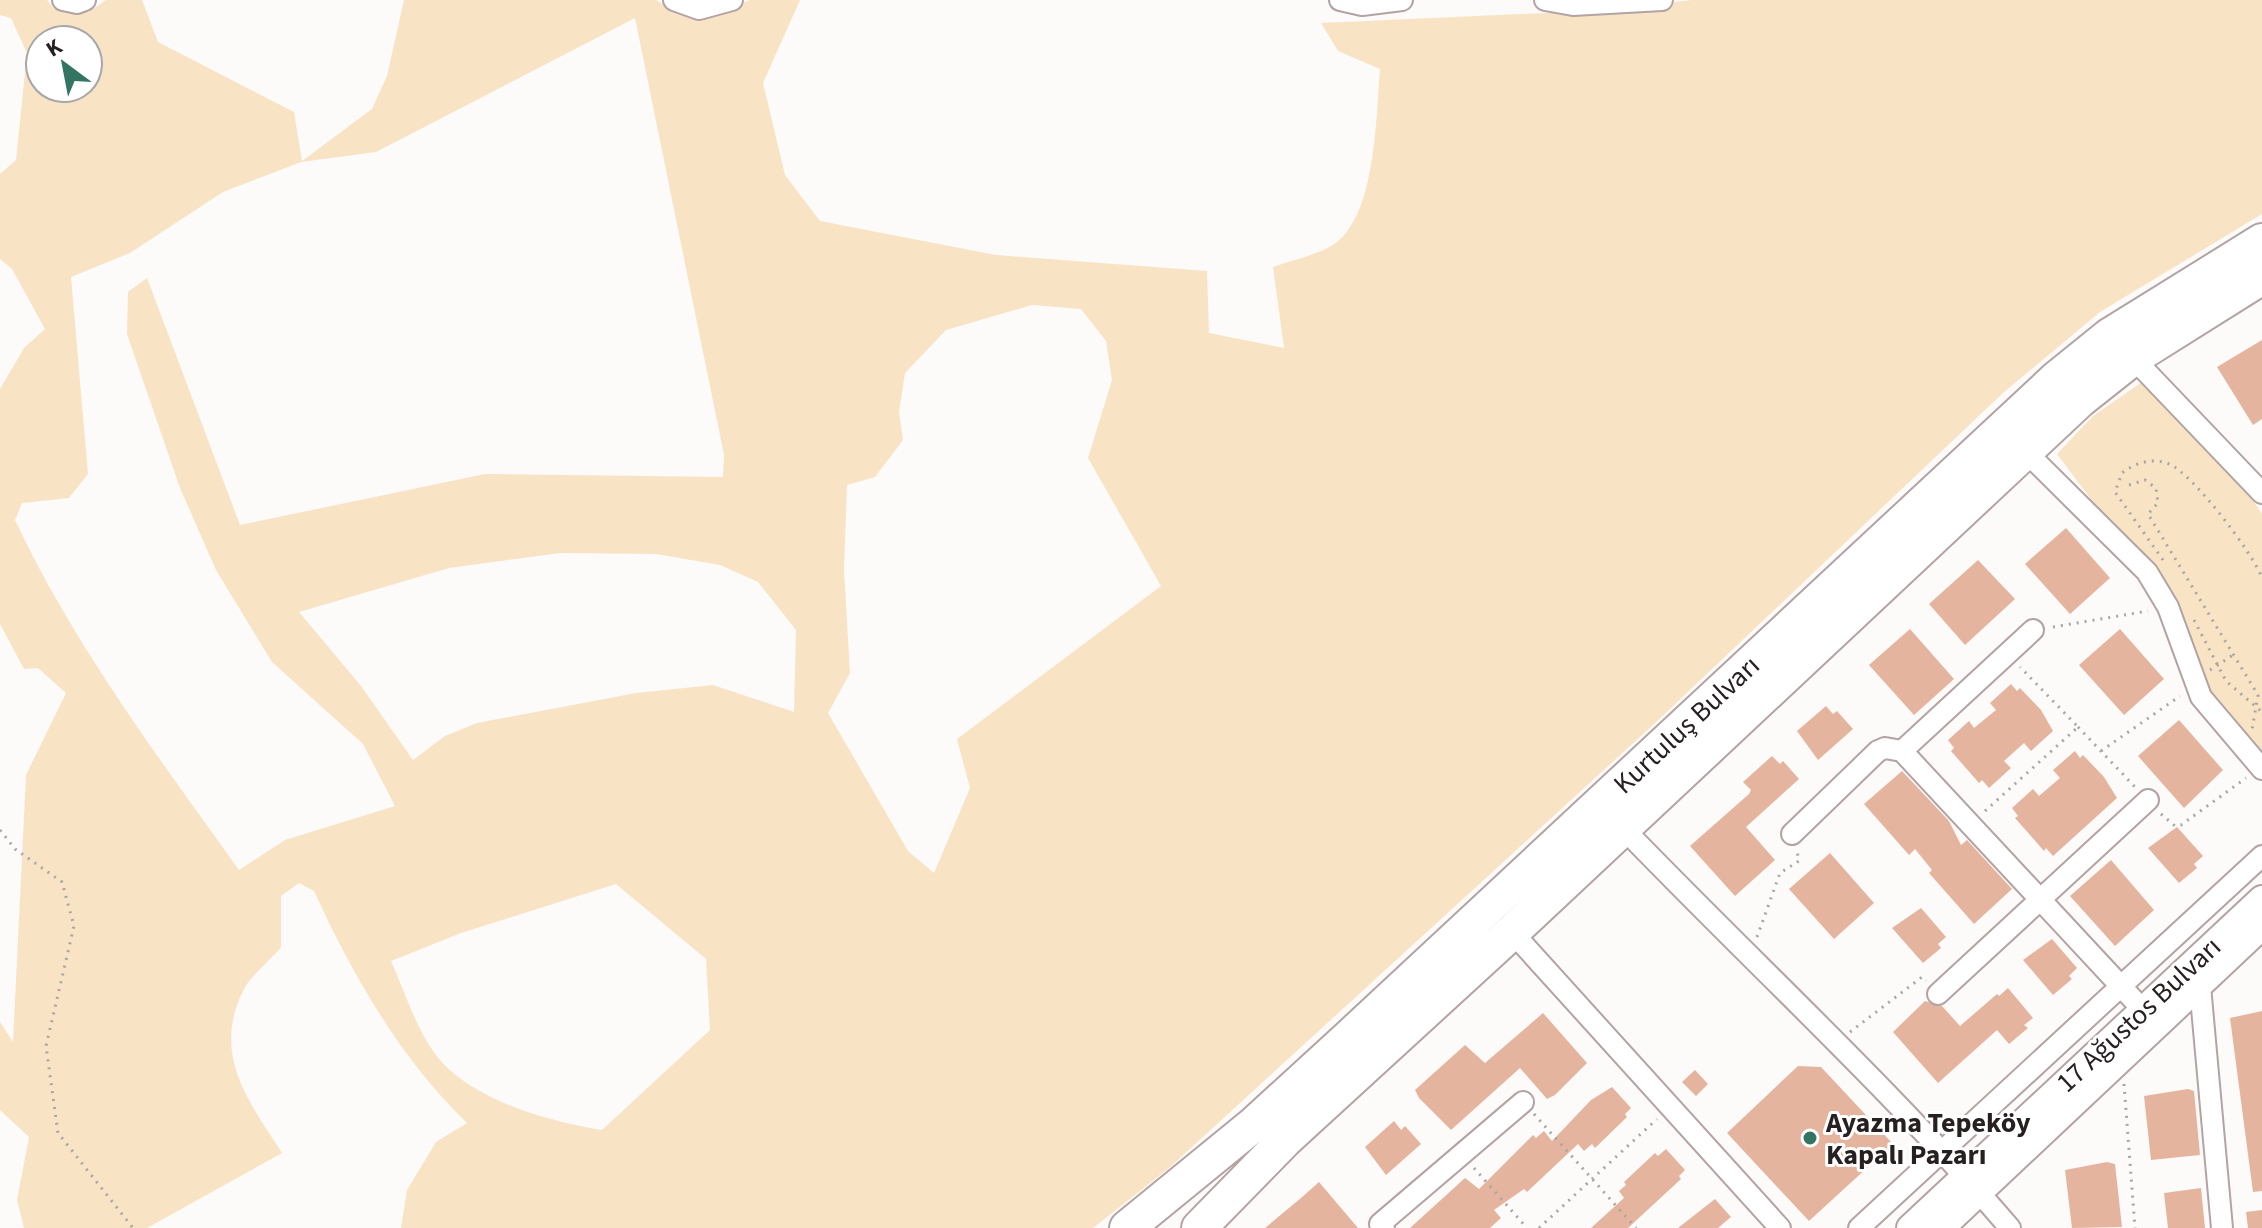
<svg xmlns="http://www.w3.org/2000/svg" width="2262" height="1228" viewBox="0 0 2262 1228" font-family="'Source Sans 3',sans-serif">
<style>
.green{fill:#f8e4c5;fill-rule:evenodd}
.building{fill:#e5b49e}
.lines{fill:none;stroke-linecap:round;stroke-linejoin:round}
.street-casing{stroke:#b3a3a4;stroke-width:24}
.secondary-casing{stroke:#b3a3a4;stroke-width:30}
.highway-casing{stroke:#b3a3a4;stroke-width:38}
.path{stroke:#a9a5a5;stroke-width:3;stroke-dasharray:2 6;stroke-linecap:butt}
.street{stroke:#fff;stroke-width:20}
.secondary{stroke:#fff;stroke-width:26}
.highway{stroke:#fff;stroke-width:34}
.poi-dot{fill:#337463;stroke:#fff;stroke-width:3}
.labels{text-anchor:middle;stroke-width:6;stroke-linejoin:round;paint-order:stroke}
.street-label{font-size:28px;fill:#262020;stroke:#fff}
.poi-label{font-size:28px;font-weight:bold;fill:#262020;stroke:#fff;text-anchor:start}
</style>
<rect width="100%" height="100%" fill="#fdfafa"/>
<!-- green -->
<path class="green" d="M0 0H47L54 9 89 12 106 0H142L158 42 294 112 302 161 372 109 387 76 404 0H656L672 10 720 12 750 0H800L763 83 785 175 820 221 996 255 1207 271 1209 333 1284 348 1273 267C1292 260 1322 254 1337 242 1376 211 1376 116 1380 69L1338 51 1321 23 1613 10 1691 0H2262V214L2100 312 2004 392 1653 725 1169 1168 1093 1228H401L407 1190 436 1142 467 1123C400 1058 353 976 314 891L299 883 281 896V947C271 960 252 974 244 989 211 1054 248 1100 282 1153L147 1228H24L17 1200 29 1137 0 1110V1022L13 1042 26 775 66 693 38 668 24 669 0 624V389L24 348 45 329 12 269 0 259V174L16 160 27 53 11 18 0 15ZM635 18 724 455 723 477 485 474 240 525 147 278 128 292 127 334 180 488 216 570 272 662 363 744 395 806 285 840 239 870C158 757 74 645 15 520L22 503 69 498 88 474 71 277 130 253 223 192 301 162 376 152ZM40 40H88V88H40ZM1032 305 1081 309 1106 341 1112 380 1088 458 1161 586 957 739 970 788 934 873 908 851 828 713 850 673 844 570 847 485 875 477 903 440 899 412 905 373 946 330ZM560 553 656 554 720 565 758 582 796 630 794 712 713 685 636 693 477 723 445 736 413 760 361 686 299 612 449 568ZM616 884 706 959 710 1030 602 1130C548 1122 465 1098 433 1051 415 1025 404 990 391 961L461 933Z
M2142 382 2243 485 2262 514V755L2221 711 2102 514 2057 454 2093 416Z"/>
<!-- building -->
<path class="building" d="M2262 340V419L2253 425 2217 367Z
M2066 528 2110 578 2070 614 2025 564Z
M1978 560 2015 599 1965 645 1929 604Z
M1910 629 1954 679 1914 715 1869 665Z
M2120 629 2164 679 2124 715 2079 665Z
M2011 684 2017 691 2020 688 2041 710 2053 731 2031 751 2024 743 2004 761 2011 768 1989 788 1982 780 1979 783 1951 751 1954 748 1948 740 1969 721 1974 728 1996 710 1990 703Z
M1826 706 1833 714 1837 711 1853 729 1818 760 1797 731Z
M2179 720 2223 770 2184 808 2138 756Z
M2075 751 2080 758 2083 755 2104 777 2117 798 2053 856 2046 848 2044 851 2015 818 2018 816 2012 808 2033 789 2039 796 2060 778 2053 770Z
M1772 756 1780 764 1783 761 1799 779 1746 827 1775 860 1735 896 1690 846 1749 794 1751 790 1743 782Z
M1902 771 1949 821 1961 845 1967 840 2012 889 1974 924 1929 873 1932 870 1915 849 1909 855 1864 804Z
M2177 827 2203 856 2194 864 2197 868 2179 883 2148 848Z
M1830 853 1874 903 1834 939 1789 889Z
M2111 860 2154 910 2115 946 2070 896Z
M1921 908 1946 937 1938 944 1941 948 1923 963 1892 928Z
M2052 939 2077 968 2069 976 2072 979 2053 995 2023 960Z
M2008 988 2033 1018 2024 1025 2028 1028 2009 1044 1997 1030 1938 1083 1893 1032 1925 1001 1942 1006 1960 1026 1997 994 1999 996Z
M2262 1011V1191L2253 1192 2230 1018Z
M1543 1013 1587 1063 1555 1095 1547 1099 1520 1068 1451 1130 1419 1098 1415 1090 1465 1045 1485 1063Z
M1798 1066 1821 1067 1893 1144 1809 1221 1727 1133Z
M1695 1070 1708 1084 1696 1096 1682 1082Z
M1612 1087 1631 1108 1625 1114 1627 1117 1595 1148 1592 1144 1584 1151 1578 1144 1527 1192 1524 1189 1494 1210 1501 1218 1490 1228H1410L1465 1178 1479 1189 1533 1135 1536 1138 1544 1131 1552 1141 1591 1100Z
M2188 1089 2194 1091 2200 1155 2151 1160 2144 1096Z
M1394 1121 1401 1130 1405 1126 1421 1144 1386 1175 1365 1147Z
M1666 1149 1685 1170 1679 1176 1681 1179 1628 1228H1591L1624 1198 1619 1191 1626 1185 1624 1182 1655 1153 1658 1156Z
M2107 1162 2115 1164 2122 1227 2072 1228 2065 1170Z
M1319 1182 1358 1228H1265L1301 1198Z
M2201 1188 2205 1228H2168L2164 1193Z
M1715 1199 1731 1217 1718 1228H1678Z
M2262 1210V1228H2248L2246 1212Z"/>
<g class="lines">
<!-- street casing -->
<g class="street-casing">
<path id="street" d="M63 0 77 3 85 0
M674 0 699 9 732 0
M1340 0 1362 5 1402 0
M1545 0 1573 5 1662 0
M2133 358 2262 493
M2024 450 2147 572 2168 607 2201 697 2262 769
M2033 630 1902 751 2143 1010
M1622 827C1751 961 1889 1087 2010 1228
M1792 834 1878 751 1885 748 1902 751
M1512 932 1780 1228
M2200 986 2222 1228
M1938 994 2148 800
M1384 1228 1380 1224 1523 1102
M1859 1228 2262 856"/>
</g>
<!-- secondary casing -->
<g class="secondary-casing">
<path id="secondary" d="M1910 1228 2262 899
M1941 1228 2262 926"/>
</g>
<!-- highway casing -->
<g class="highway-casing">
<path id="highway" d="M1127 1228 1253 1125 1347 1039 2057 378 2109 336 2262 241
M1199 1228 1285 1140 1512 932 2080 400 2133 358 2262 277"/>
</g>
<!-- path -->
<path class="path" d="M2129 485 2145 480 2156 488 2158 503 2148 514 2258 695 2252 730
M2163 560 2115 492 2122 473C2135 463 2153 457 2169 464 2192 473 2253 553 2262 578
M2194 620 2226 681 2262 712
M2053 627 2148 611
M2210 670 2233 655
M2078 727 2136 788
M2101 751 2180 696
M1985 811 2078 727 2020 667
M2161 814 2175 826 2181 825 2246 778
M0 830 15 849 62 882 74 926 46 1046 58 1133 133 1228
M1757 937 1780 873 1799 861 1797 851
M1850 1032 1922 977 1926 981
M2124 1084 2135 1228
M1534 1114 1636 1228
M1474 1168 1527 1228
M1539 1228 1657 1119"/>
<!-- street -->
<use href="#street" class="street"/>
<!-- secondary -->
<use href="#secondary" class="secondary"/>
<!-- highway -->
<use href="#highway" class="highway"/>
</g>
<!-- markers -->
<circle class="poi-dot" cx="1810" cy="1138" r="8"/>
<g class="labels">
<!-- street labels -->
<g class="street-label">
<text transform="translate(1686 724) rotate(-43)" y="10">Kurtuluş Bulvarı</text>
<text transform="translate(2138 1014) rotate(-43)" y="10">17 Ağustos Bulvarı</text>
</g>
<!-- poi labels -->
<g class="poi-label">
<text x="1826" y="1132">Ayazma Tepeköy<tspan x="1826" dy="32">Kapalı Pazarı</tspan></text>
</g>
</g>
<!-- north arrow -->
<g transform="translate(64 64) rotate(328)"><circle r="38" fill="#ffffff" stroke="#a8a6a6" stroke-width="2"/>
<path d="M0-6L14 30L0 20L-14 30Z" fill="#337463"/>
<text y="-12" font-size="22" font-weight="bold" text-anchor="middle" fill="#262020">K</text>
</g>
</svg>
